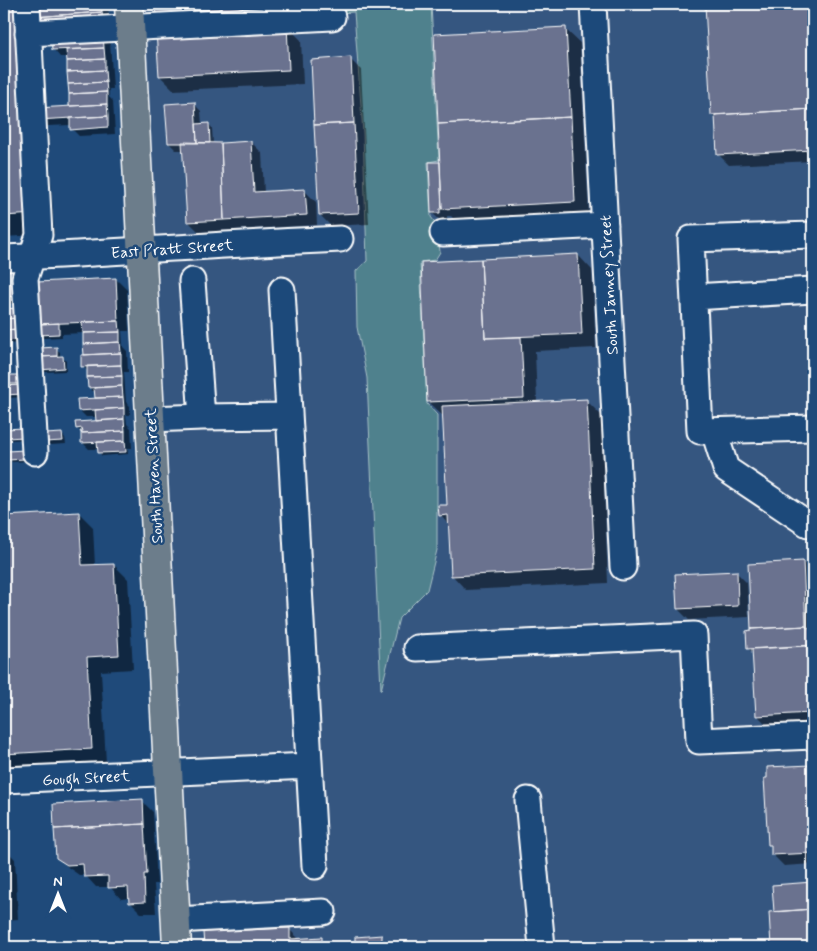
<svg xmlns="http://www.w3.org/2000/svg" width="817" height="951" viewBox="0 0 817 951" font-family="Mynerve,sans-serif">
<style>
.built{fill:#365680}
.green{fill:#4f818d;stroke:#a7c0c6}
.shadow{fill:#0007;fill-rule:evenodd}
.building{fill:#6b728f;stroke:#fff}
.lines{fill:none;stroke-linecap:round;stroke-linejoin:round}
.minor-casing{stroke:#fff;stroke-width:29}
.major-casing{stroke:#fff;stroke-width:31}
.minor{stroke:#1f4a7a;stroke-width:25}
.major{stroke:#6c7d8b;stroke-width:28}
.labels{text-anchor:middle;stroke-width:5;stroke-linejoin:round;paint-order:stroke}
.street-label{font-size:16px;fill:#fff;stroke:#1f4a7a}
</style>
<rect width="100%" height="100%" fill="#1f4a7a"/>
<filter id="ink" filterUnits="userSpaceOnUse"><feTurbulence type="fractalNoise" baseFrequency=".02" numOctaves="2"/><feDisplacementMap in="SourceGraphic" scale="10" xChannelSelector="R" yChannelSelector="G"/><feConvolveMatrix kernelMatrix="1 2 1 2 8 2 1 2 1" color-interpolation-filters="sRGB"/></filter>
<g filter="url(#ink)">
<!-- built -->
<path class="built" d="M127 4H813V947H191Z"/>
<!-- green -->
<path class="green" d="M339 4H431L439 160 428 162 431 217 437 225 440 252 435 260 420 262 427 404 437 415V550L427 590 399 618 381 690 367 378 357 327 356 271 367 261 363 133 354 12 339 13Z"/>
<!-- shadow -->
<path class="shadow" d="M4 4H43V5L108 4 110 31 43 35 47 109 70 108 68 57H60L53 49 103 34 110 41 113 89H109V97L113 101 115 134 79 136 72 129 71 125 48 126 54 234 4 237Z
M156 4H254L255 14 287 26 301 40 303 84 174 90 160 76ZM254 6V9L230 10V7Z
M527 4H573V8L533 10Z
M707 4H813V161L729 165 718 154 716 119 712 115Z
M565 29 580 43 589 216 458 223 451 216H447V220H440L432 213 441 163Z
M350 59 361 70 369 224 331 226 320 215Z
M194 104 201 111 202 125 209 124 212 128 213 144 251 142 262 153 264 193 305 191 316 202 317 225 199 232 188 221 184 150H176L169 143Z
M578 255 592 270 596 348 535 351 537 403 586 400 601 415 608 583 466 590 452 575 449 525 440 515 448 506 443 416 428 402 422 263Z
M116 279 127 290 129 331H122L123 347 127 351 128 372H124L126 402 130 406V415H126L127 424 131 428 132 448H128V454L102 456 99 452V449H89L82 442V433L77 428 99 422 97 417H86L79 410 98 399 96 398V391H92L89 387 88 372 83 366 85 356 84 333 62 334V337L43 338 40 334Z
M16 284 23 303 4 304V285Z
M17 309 22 343 4 344V310Z
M56 349 60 352V358L62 357 66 361V371L45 372 42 369 41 350Z
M20 376 24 397 9 398 6 395 8 387 5 384Z
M7 430 26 439 11 440 8 437Z
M62 434 65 438 66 444 50 445 46 441Z
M4 442 8 446V452L24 451 28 461 12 462 9 459V455H4Z
M4 506V517L79 513 93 527 95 566 114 565 128 579 133 669 101 671 106 763 4 769Z
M803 562 813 573V724L768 726 757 715 754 654 748 648 753 632Z
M736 572 747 583 749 617 689 620 678 609Z
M810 766 813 769V864L784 866 773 855 772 847 769 844Z
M142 801 153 812 157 884H154L156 913H141L130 902V898L121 899 110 887H96L85 875H79L69 868 57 857Z
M4 848 15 859 18 919 4 920Z
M813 884V947H772L770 913H776L773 886Z
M289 929 300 940 321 939 330 947H205L204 933Z
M381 937 392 947H356V938Z"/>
<!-- building -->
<path class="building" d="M4 4H23L34 214 4 216Z
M32 4H102V12L33 17Z
M155 4H220L221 19 156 22Z
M220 4H248V8L221 9Z
M705 4H813V109L711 115Z
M102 12 103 24 34 29 33 17Z
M287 24 289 70 159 76 156 31Z
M566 27 571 117 438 124 434 34Z
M103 33 104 48 52 50 51 36Z
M104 48 105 59 67 61 66 50Z
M351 57 354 123 314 125 311 60Z
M105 59V70L67 72V61Z
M105 70 106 82 68 84 67 72Z
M106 82 107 92 69 94 68 84Z
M107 92V104L69 106V94Z
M195 102 197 143H168L165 104Z
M107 104 108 116 37 120V108Z
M813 109V150L717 155 715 115Z
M108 116V127L70 130V118Z
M571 117 575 202 442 209 438 124Z
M209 123 210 143H197L196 124Z
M354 123 359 213 319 215 314 125Z
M251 141 254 192 305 189 307 215 224 220 221 143Z
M182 142 221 143 224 220 187 222Z
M429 162H440L442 209H440V213H431Z
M578 254 582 334 485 338 481 259Z
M481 259 485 338 521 337 524 398 427 402 421 262Z
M116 278 118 321 39 324 37 282Z
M16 283 17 296 4 297V284Z
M17 308 18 318 4 319V309Z
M18 318V329L4 330V319Z
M119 321 120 332 83 333 82 322Z
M59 323V334L38 335V324Z
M18 329 19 340 4 341V330Z
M120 332V342L83 344V333Z
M120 342 121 353 84 355 83 344Z
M57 347V356L40 357V348Z
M121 353V365L81 367V355Z
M63 356 64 368 40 370V357Z
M121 365 122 376 87 377V366Z
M4 375H21V384H4Z
M122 376V386L88 388 87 377Z
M21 385 22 394 4 395V386Z
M122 386 123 397 95 398 94 388Z
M123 397 124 408 78 411 77 399Z
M587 399 595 569 451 576 448 515 439 516 438 505H447L442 406Z
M124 408V419L96 421 95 410Z
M124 419 125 431 81 433 80 431H83L82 428 76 429 75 422Z
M23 428 24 437 7 438 6 429Z
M125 431V441L81 443V433Z
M62 433 63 441 45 442V434Z
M125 441 126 452 98 453 97 442Z
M25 450V459L8 460 7 451Z
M79 512 82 565 114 564 119 655 87 657 92 749 4 754V516Z
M803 561 806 626 751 629 748 564Z
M737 571 738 606 677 609 675 574Z
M806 626 807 628H812L813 645 747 649 746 631 751 630V629Z
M807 646 811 713 756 716 752 649Z
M811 765 812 776H813V853L771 855V845H768L764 778H767V767Z
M143 799 144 824 54 829 53 804Z
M144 824 147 874H144L145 902 129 903 128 887 108 888V876L84 877 83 864 67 865 56 858 54 829Z
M4 847 8 908 4 909Z
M813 882V909L774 912 772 885Z
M813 909V947H771L769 912Z
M290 928V939L322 937V947H204L203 932Z
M382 935V947H355V937Z"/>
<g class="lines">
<!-- minor casing -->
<g class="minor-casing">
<path id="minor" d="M27 4 39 235 25 278 35 452
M593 4 623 567
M28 33 332 17
M443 233 605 225
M813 235 691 239 700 431 813 428
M4 258C116 252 228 244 340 239
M192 281 202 417 289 416
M282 290 315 866
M694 297 813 290
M150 419 202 417
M714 431 726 469 808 524
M417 648 694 635 699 741 813 736
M4 780 309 766
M528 800 542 947
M176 920 323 912"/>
</g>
<!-- major casing -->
<g class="major-casing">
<path id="major" d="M129 4 177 947"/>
</g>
<!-- minor -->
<use href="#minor" class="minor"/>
<!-- major -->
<use href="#major" class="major"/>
</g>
</g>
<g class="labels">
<!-- street labels -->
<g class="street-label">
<text transform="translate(172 248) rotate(-4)" y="6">East Pratt Street</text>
<text transform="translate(608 285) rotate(-93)" y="6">South Janney Street</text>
<text transform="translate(153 476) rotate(-93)" y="6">South Haven Street</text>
<text transform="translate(86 777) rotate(-3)" y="6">Gough Street</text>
</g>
</g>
<!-- margin -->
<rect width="817" height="951" fill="none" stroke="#1f4a7a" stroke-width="20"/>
<rect x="10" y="10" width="797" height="931" fill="none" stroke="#fff" stroke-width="2" filter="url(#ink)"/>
<!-- north arrow -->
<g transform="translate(58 894)" stroke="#1f4a7a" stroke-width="4" paint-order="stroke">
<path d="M0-4L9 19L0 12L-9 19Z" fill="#ffffff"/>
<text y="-8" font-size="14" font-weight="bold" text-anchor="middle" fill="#ffffff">N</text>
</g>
</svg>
